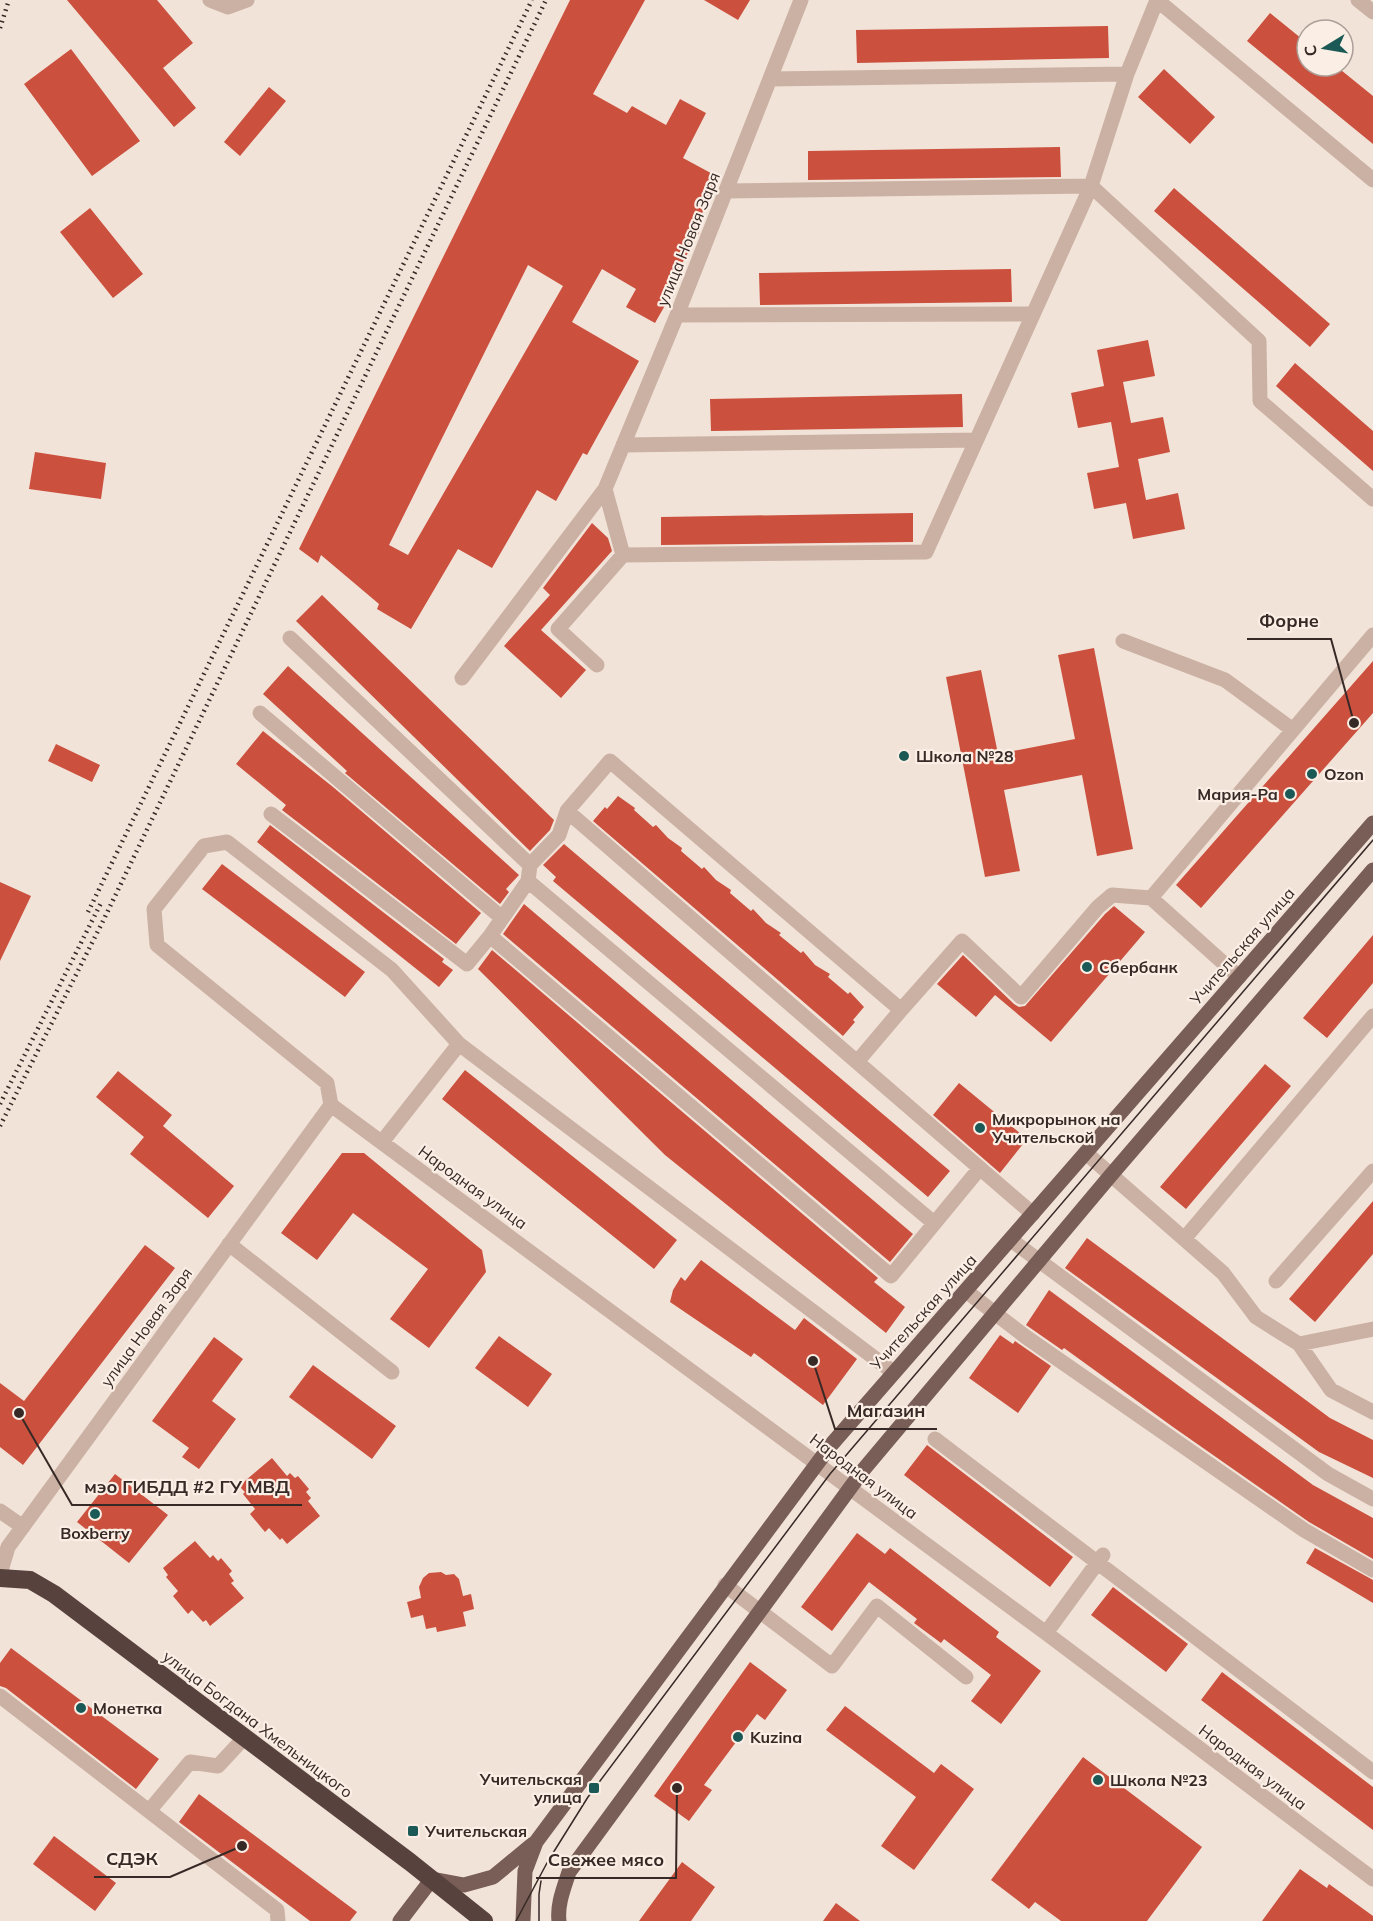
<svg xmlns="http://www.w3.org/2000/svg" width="1373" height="1921" viewBox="0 0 1373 1921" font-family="Mulish,sans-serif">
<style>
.building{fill:#cb503e;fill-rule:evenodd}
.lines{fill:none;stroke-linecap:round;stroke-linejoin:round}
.minor{stroke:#cbb1a4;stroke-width:15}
.major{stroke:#785e56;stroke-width:15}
.highway{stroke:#57423d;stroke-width:18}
.tram{stroke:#362926;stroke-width:1.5}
.rail{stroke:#362926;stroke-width:4.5;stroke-dasharray:1.5 4.5;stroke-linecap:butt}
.poi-dot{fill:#1a5955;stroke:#faeee5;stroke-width:2}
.labels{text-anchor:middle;stroke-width:4.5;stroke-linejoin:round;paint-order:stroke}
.street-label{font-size:16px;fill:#362926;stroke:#faeee5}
.poi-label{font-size:16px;font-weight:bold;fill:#362926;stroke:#faeee5;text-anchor:start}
.leader{fill:none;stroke:#362926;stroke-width:2}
.callout-dot{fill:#362926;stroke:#faeee5;stroke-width:2}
.callout-label{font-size:18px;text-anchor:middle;font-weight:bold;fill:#362926;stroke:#faeee5;stroke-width:4.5;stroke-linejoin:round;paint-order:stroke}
</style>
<rect width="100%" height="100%" fill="#f2e3d9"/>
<!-- building -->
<path class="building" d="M67 0H157L193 43 163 68 196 108 174 127Z
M570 0H645L593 94 627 113 632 106 666 125 680 99 706 113 683 158 720 178 694 229 699 233 671 283 676 286 655 323 626 307 636 289 602 269 572 322 639 361 587 455 583 453 556 501 537 490 492 568 458 549 411 629 377 609 379 604 321 555 318 563 299 549ZM528 265 563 286 408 555 389 545Z
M704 0H750L738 20Z
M1270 13 1307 43V66H1336L1373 96V144L1247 41Z
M1108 26 1109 58 857 63 856 30Z
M71 49 140 141 92 176 24 84Z
M1164 69 1215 117 1190 144 1138 97Z
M269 87 286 101 240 156 224 142Z
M1060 147 1061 177 808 180V151Z
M1174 188 1330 324 1310 347 1154 211Z
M90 208 143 274 113 298 60 232Z
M1011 269 1012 302 760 305 759 273Z
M1148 340 1155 376 1123 382 1131 423 1163 417 1170 452 1138 459 1146 500 1178 493 1185 529 1133 539 1126 503 1094 509 1087 473 1119 467 1111 422 1078 428 1071 393 1104 386 1097 350Z
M1295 363 1373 431V471L1276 386Z
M962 394 963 427 711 431 710 399Z
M35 452 106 463 101 499 29 489Z
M913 513V542L661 545V517Z
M592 523 608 538 612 551 541 630 586 670 561 698 504 646 550 595 543 588Z
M322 595 554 820 550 830 530 851 296 621Z
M1094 648 1133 849 1097 856 1082 775 1004 790 1020 871 985 877 946 677 981 670 998 754 1075 739 1058 655Z
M1373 661V713L1201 908 1176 885Z
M288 666 519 875 506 889 509 892 500 904 345 773 347 771 263 694Z
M263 731 333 787 481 913 456 944 282 810 286 805 236 764Z
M56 744 100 765 92 782 48 761Z
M618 796 635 808 634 810 653 827 656 825 668 838 682 848 681 851 702 869 704 867 716 880 731 890 730 893 751 911 753 909 766 923 781 933 779 935 801 953 803 951 815 965 830 974 828 977 848 994 850 992 864 1007 853 1020 855 1022 843 1036 593 821 605 807 607 809Z
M270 825 444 959 442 962 453 970 439 987 257 842Z
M564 844 950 1171 928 1197 553 881 556 877 543 865Z
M222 864 365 972 345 997 202 889Z
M0 882 31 896 0 961Z
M524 904 913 1234 890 1262 503 934Z
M1114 906 1145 932 1051 1042 995 995 976 1017 937 984 963 955 1014 1004 1019 1007 1025 1006 1105 914Z
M1373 935V983L1327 1038 1303 1018Z
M492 950 878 1278 874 1282 905 1307 886 1333 665 1155 478 969Z
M1265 1064 1291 1086 1186 1209 1160 1187Z
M465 1070 677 1240 654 1269 442 1099Z
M118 1071 172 1115 163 1126 234 1186 208 1218 130 1154 144 1137 96 1097Z
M959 1083 1027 1139 1000 1173 933 1115Z
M342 1153H364L482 1250 486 1272 429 1348 390 1319 428 1269 353 1213 317 1260 281 1233Z
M1373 1201V1254L1315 1322 1289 1299Z
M1087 1238 1330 1418 1373 1440V1478L1319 1452 1065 1268Z
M145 1245 175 1268 23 1465 0 1447V1383L24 1401Z
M701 1260 795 1330 804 1318 857 1359 823 1405 754 1353 751 1357 670 1302 673 1290 681 1277 685 1281Z
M1049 1290 1313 1485 1373 1518V1559L1309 1522 1173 1427 1064 1348 1062 1350 1026 1325Z
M1000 1335 1013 1344 1015 1341 1051 1366 1018 1413 969 1378Z
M499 1336 552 1374 528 1407 475 1368Z
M214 1337 243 1359 212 1401 236 1419 199 1469 182 1457 189 1448 152 1421Z
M313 1365 396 1426 372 1459 289 1397Z
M927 1445 1073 1557 1050 1587 904 1475Z
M272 1458 287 1476 290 1473 295 1478 298 1476 309 1489 306 1492 311 1498 308 1501 320 1516 287 1544 282 1538 280 1540 269 1528 265 1532 250 1514 255 1509 243 1494 245 1492 239 1486Z
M115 1474 168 1515 129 1563 77 1522Z
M857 1533 885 1554 890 1548 999 1632 996 1637 1041 1671 1001 1724 971 1701 991 1675 944 1639 941 1643 914 1623 917 1619 869 1582 832 1631 801 1607Z
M195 1541 210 1558 213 1555 218 1561 221 1558 232 1571 229 1574 234 1581 231 1583 244 1598 210 1626 206 1620 203 1622 192 1610 188 1614 173 1596 178 1591 166 1577 168 1575 163 1568Z
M1315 1548 1373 1580V1603L1306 1563Z
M441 1572 446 1575 454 1574 459 1579 463 1596 471 1594 474 1609 463 1612 466 1626 437 1632 436 1627 426 1629 423 1615 411 1618 407 1602 421 1598 419 1587 423 1578 429 1573Z
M1113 1587 1188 1644 1166 1672 1091 1615Z
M11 1648 159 1759 136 1789 6 1688 0 1686V1663Z
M750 1662 787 1690 765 1720 757 1714 704 1785 712 1790 689 1821 654 1796Z
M1222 1672 1373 1787V1830L1201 1700Z
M845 1706 934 1773 941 1764 974 1789 914 1870 881 1846 916 1797 826 1730Z
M1083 1757 1202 1847 1147 1921H1061L1035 1902 1029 1909 991 1880Z
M199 1794 357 1912 350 1921H310L179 1822Z
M54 1836 116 1883 95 1911 33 1864Z
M682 1862 715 1887 691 1921H639Z
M1300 1869 1327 1888 1329 1884 1373 1916V1921H1262Z
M836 1903 860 1921H823Z"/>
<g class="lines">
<!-- minor -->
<path class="minor" d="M210 0 228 7 247 0
M1157 0 1373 180
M1358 0 1373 12
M770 79 1127 74
M727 191 1091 186 1127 74 1157 0
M677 315 1033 314
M623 445 976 440
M623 555 926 552 1091 186 1259 341 1260 401 1373 499
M290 638 530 865 528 881 490 936
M1123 641 1225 680 1293 730
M597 665 558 629 623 555 605 489
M462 678 605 489 677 315 801 0
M260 713 502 918
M271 814 467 964 490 936 891 1276 980 1168
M530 865 559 835 567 811
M528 881 934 1223
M1239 977 1151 898 1373 635
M901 1010 962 941 1021 997 1098 907 1112 895 1151 898
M857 1062 567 811 610 761 901 1010 857 1062 1033 1214
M331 1105 1046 1633 1373 1879
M331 1105 327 1083 157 945 154 909 204 846 227 842 392 970 459 1044
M382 1142 459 1044 893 1372
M1086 1153 1223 1273 1256 1317 1299 1344 1373 1329
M1184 1239 1373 1016
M1011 1240 1328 1474 1373 1499
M229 1244 392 1372
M1276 1281 1373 1171
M966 1291 1026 1337 1304 1530 1373 1570
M1299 1344 1331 1390 1373 1412
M935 1439 1373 1772
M0 1511 23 1527
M0 1574 8 1547 331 1105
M725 1585 832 1666 877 1606 966 1677
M1046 1633 1103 1555
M0 1696 277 1910 278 1921
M149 1811 190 1762 218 1766 244 1738"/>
<!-- major -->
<path class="major" d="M400 1921 432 1879 464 1885 493 1877 533 1844
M523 1921 525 1871 536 1842 831 1445 1373 823
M559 1921C557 1904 564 1888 569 1872L864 1469 1111 1175 1373 870"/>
<!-- highway -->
<path class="highway" d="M0 1578 30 1580 54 1594 410 1862 484 1921"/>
<!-- tram -->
<path class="tram" d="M516 1921 548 1861 588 1797 830 1474 1373 840
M539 1921V1894L541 1881"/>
<!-- rail -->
<path class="rail" d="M0 28 9 0
M88 912 532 0
M0 1104 101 903
M0 1126 104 919 546 0"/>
</g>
<!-- markers -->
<g class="poi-dot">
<circle cx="904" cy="756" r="6"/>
<circle cx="1312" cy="774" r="6"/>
<circle cx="1290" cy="794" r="6"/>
<circle cx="1087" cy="967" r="6"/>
<circle cx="980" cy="1128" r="6"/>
<circle cx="95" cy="1514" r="6"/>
<circle cx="81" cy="1708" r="6"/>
<circle cx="738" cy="1737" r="6"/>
<circle cx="1098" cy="1780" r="6"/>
<rect x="588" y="1782" width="12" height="12" rx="3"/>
<rect x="407" y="1825" width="12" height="12" rx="3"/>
</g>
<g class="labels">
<!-- street labels -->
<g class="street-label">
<text transform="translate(688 239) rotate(-68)" y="6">улица Новая Заря</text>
<text transform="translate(1242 946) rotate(-49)" y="6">Учительская улица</text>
<text transform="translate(473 1187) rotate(36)" y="6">Народная улица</text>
<text transform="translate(923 1312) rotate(-48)" y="6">Учительская улица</text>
<text transform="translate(146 1327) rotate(-54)" y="6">улица Новая Заря</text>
<text transform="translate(864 1476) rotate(37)" y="6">Народная улица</text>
<text transform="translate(258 1724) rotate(37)" y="6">улица Богдана Хмельницкого</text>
<text transform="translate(1253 1767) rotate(37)" y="6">Народная улица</text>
</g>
<!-- poi labels -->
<g class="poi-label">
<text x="916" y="762">Школа №28</text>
<text x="1324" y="780">Ozon</text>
<text x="1278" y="800" text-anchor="end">Мария-Ра</text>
<text x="1099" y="973">Сбербанк</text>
<text x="992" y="1125">Микрорынок на<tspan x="992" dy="18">Учительской</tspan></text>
<text x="95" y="1539" text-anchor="middle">Boxberry</text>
<text x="93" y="1714">Монетка</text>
<text x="750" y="1743">Kuzina</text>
<text x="582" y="1785" text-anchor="end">Учительская<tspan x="582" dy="18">улица</tspan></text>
<text x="1110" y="1786">Школа №23</text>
<text x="425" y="1837">Учительская</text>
</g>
</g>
<!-- callouts -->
<path class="leader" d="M1354 723L1331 639H1247M813 1361L835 1429H937M19 1413L72 1505H302M242 1846L170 1877H94M677 1788L676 1878H536"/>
<g class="callout-dot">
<circle cx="1354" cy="723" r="6"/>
<circle cx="813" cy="1361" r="6"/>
<circle cx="19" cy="1413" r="6"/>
<circle cx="242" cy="1846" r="6"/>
<circle cx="677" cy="1788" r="6"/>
</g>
<g class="callout-label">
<text x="1289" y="627">Форне</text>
<text x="886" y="1417">Магазин</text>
<text x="187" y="1493">мэо ГИБДД #2 ГУ МВД</text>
<text x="132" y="1865">СДЭК</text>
<text x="606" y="1866">Свежее мясо</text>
</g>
<!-- north arrow -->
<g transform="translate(1325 48) rotate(259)"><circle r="28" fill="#faeee5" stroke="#ac9f99" stroke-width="1.5"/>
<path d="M0-4.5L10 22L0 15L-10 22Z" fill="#1a5955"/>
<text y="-9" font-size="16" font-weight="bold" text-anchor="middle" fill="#362926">С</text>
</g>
</svg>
